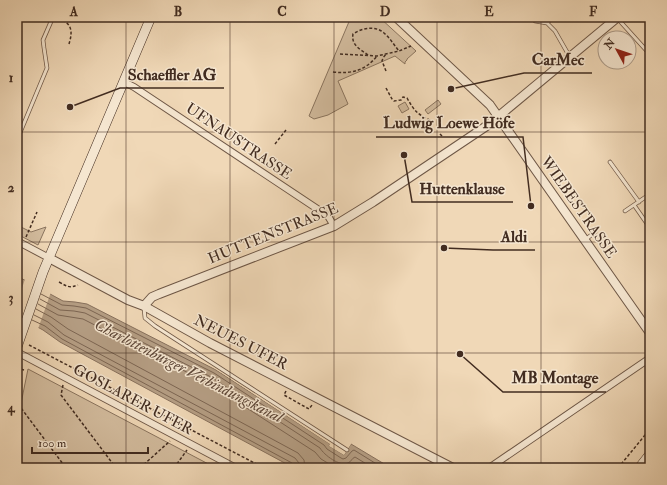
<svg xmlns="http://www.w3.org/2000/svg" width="667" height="485" viewBox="0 0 667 485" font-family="'IM FELL Double Pica',serif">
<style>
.green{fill:#d2bb9d;stroke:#8a745e}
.water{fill:#b59e84;stroke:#87705c}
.pier{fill:#f0d8b7}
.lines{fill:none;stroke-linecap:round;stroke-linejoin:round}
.shore{stroke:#7c6552;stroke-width:1}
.service-casing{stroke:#6e5746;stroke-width:4.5}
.minor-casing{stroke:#6e5746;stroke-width:8}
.tertiary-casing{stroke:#6e5746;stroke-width:10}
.secondary-casing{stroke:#422c20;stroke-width:10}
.path{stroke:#422c20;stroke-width:1.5;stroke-dasharray:3 2;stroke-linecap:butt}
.service{stroke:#f5e6d0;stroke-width:3}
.minor{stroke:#f5e6d0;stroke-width:6}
.tertiary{stroke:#f5e6d0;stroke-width:8}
.secondary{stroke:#f5e6d0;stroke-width:9}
.grid{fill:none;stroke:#422c20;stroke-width:1;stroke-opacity:0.55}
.labels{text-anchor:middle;stroke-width:3;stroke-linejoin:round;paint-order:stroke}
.street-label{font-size:15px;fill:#422c20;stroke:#f5e6d0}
.water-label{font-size:16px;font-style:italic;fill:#5f4839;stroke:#f5e6d0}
.leader{fill:none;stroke:#422c20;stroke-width:1.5}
.callout-dot{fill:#422c20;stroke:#f5e6d0;stroke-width:1.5}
.callout-label{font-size:16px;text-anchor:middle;font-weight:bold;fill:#422c20;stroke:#f5e6d0;stroke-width:3;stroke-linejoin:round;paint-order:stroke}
.neatline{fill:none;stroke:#422c20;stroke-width:1.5}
.grid-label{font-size:13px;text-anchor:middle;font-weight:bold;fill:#422c20}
</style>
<rect width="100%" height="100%" fill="#f0d8b7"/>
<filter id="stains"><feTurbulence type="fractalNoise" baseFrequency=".005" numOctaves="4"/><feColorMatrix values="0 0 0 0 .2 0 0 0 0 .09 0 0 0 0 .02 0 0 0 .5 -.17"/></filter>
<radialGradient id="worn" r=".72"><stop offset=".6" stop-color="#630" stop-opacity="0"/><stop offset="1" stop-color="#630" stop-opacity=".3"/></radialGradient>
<!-- green -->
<path class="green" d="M351 17H359L363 19 365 17H379L416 51 407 59V60L405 62V64L395 56 338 81 348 104 328 115 314 119 309 116Z
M438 100 441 104 428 114 425 110Z
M405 102 409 109 402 113 398 106Z
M17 225 31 232 46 227 38 245 17 234Z
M28 369 216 468H17V423Z"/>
<!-- water -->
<path class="water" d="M17 276 63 301 75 302 87 304 216 370 330 444 329 446 344 455 351 444 391 468H294L60 342 43 330 17 316Z"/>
<!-- pier -->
<path class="pier" d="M25 279 51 292 38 329 17 318V304Z
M200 359 217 368 331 442 332 444V445L343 453 350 443 351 444 344 455 329 446 330 444Z"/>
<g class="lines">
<!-- shore -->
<path class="shore" d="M41 294 62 305 74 306 86 308 214 373 324 445 327 449 341 458 343 459 346 458 352 451 354 450 383 468
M40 299 60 310 74 311 85 313 211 377 320 448C324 455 340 467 348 463 351 462 352 458 355 457L373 468
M38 304 58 315 83 319 208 383 315 452 321 459 336 468
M36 309 51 317 68 329 298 453 304 460 305 468
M34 315 48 322 64 335 295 458 299 463V468
M32 320 45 326 62 339 292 463 294 465V468"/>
<!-- service casing -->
<g class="service-casing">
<path id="service" d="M531 17 535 21 547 23 554 30
M618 19 646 50
M547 23 553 17
M555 31 567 52 571 56
M17 140 47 68 44 48 43 40 53 17
M610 162 639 202
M634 205 650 228
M625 211 650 194
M585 240 595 232
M144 308 145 318 155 326 347 450"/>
</g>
<!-- minor casing -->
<g class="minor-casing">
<path id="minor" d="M124 82 134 87 328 216 334 226
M17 241 49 258
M17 352 236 468
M489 468 650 358"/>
</g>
<!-- tertiary casing -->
<g class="tertiary-casing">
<path id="tertiary" d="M396 17 490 105 650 333
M49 258 128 300 144 306 210 343 453 468
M144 306 152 297 159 294 334 226 373 202 488 125 618 17"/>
</g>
<!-- secondary casing -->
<g class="secondary-casing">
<path id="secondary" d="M17 347 43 272 151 17
M639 468 650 454"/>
</g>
<!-- path -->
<path class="path" d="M58 18C72 23 73 31 69 44
M340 54 377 56 399 51 411 46
M368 55C360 49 351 45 353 34 362 28 375 25 384 33 390 38 394 45 399 51
M386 71 382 61 383 58 386 54
M333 72C351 74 365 71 377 56
M386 88 392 99 394 101 401 100 403 97 407 98C415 112 417 114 432 121
M440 134 442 136
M275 144 286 130
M26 237 37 212
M59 282C68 287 69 288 78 285
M29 345 264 468
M17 368 24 370
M63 385 61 395 116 468
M286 391 284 395 309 409 312 405
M17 406 21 408 66 468
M615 466 616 467
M140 468 170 441
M174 468 187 450
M618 468 650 429"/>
<!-- service -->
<use href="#service" class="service"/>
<!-- minor -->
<use href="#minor" class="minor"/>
<!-- tertiary -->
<use href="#tertiary" class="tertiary"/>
<!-- secondary -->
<use href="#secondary" class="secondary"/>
</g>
<!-- grid -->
<path class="grid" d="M126 17V468M230 17V468M334 17V468M437 17V468M541 17V468M17 132H650M17 242H650M17 353H650"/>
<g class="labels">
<!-- street labels -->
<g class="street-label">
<text transform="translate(239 141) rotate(34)" y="5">UFNAUSTRASSE</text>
<text transform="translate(579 207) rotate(55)" y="5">WIEBESTRASSE</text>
<text transform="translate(273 233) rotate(-22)" y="5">HUTTENSTRASSE</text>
<text transform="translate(241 342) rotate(27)" y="5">NEUES UFER</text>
<text transform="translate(133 399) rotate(28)" y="5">GOSLARER UFER</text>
</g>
<!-- water labels -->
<g class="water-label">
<text transform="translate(189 370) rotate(27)" y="6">Charlottenburger Verbindungskanal</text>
</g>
</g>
<!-- callouts -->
<path class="leader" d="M451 89L524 73H592M70 107L120 88H224M531 206L523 137H376M404 155L412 202H513M444 248L493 250H535M460 354L503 392H606"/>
<g class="callout-dot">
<circle cx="451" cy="89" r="4"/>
<circle cx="70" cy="107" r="4"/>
<circle cx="531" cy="206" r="4"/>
<circle cx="404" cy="155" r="4"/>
<circle cx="444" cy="248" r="4"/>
<circle cx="460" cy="354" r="4"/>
</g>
<g class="callout-label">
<text x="558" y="65">CarMec</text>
<text x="172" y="80">Schaeffler AG</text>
<text x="449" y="128">Ludwig Loewe Höfe</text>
<text x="462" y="194">Huttenklause</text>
<text x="514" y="242">Aldi</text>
<text x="555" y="383">MB Montage</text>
</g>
<!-- margin -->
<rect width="667" height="485" fill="none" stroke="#f0d8b7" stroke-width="44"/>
<!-- north arrow -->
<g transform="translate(617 50) rotate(310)"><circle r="19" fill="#f5e6d0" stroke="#ad9c8a"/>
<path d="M0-3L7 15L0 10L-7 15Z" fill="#8f2418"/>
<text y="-6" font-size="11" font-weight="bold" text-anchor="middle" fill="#422c20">N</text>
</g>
<!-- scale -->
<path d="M32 447v6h116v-6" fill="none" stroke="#422c20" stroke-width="2"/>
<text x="38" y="447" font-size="12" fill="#422c20" stroke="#f5e6d0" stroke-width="3" paint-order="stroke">100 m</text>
<rect x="22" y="22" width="623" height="441" class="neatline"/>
<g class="grid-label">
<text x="74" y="16">A</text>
<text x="178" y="16">B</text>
<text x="282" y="16">C</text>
<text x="385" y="16">D</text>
<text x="489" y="16">E</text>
<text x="593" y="16">F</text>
<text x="11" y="82">1</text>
<text x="11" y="192">2</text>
<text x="11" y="302">3</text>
<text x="11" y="412">4</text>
</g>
<rect width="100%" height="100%" filter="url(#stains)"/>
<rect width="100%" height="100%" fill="url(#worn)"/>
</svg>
